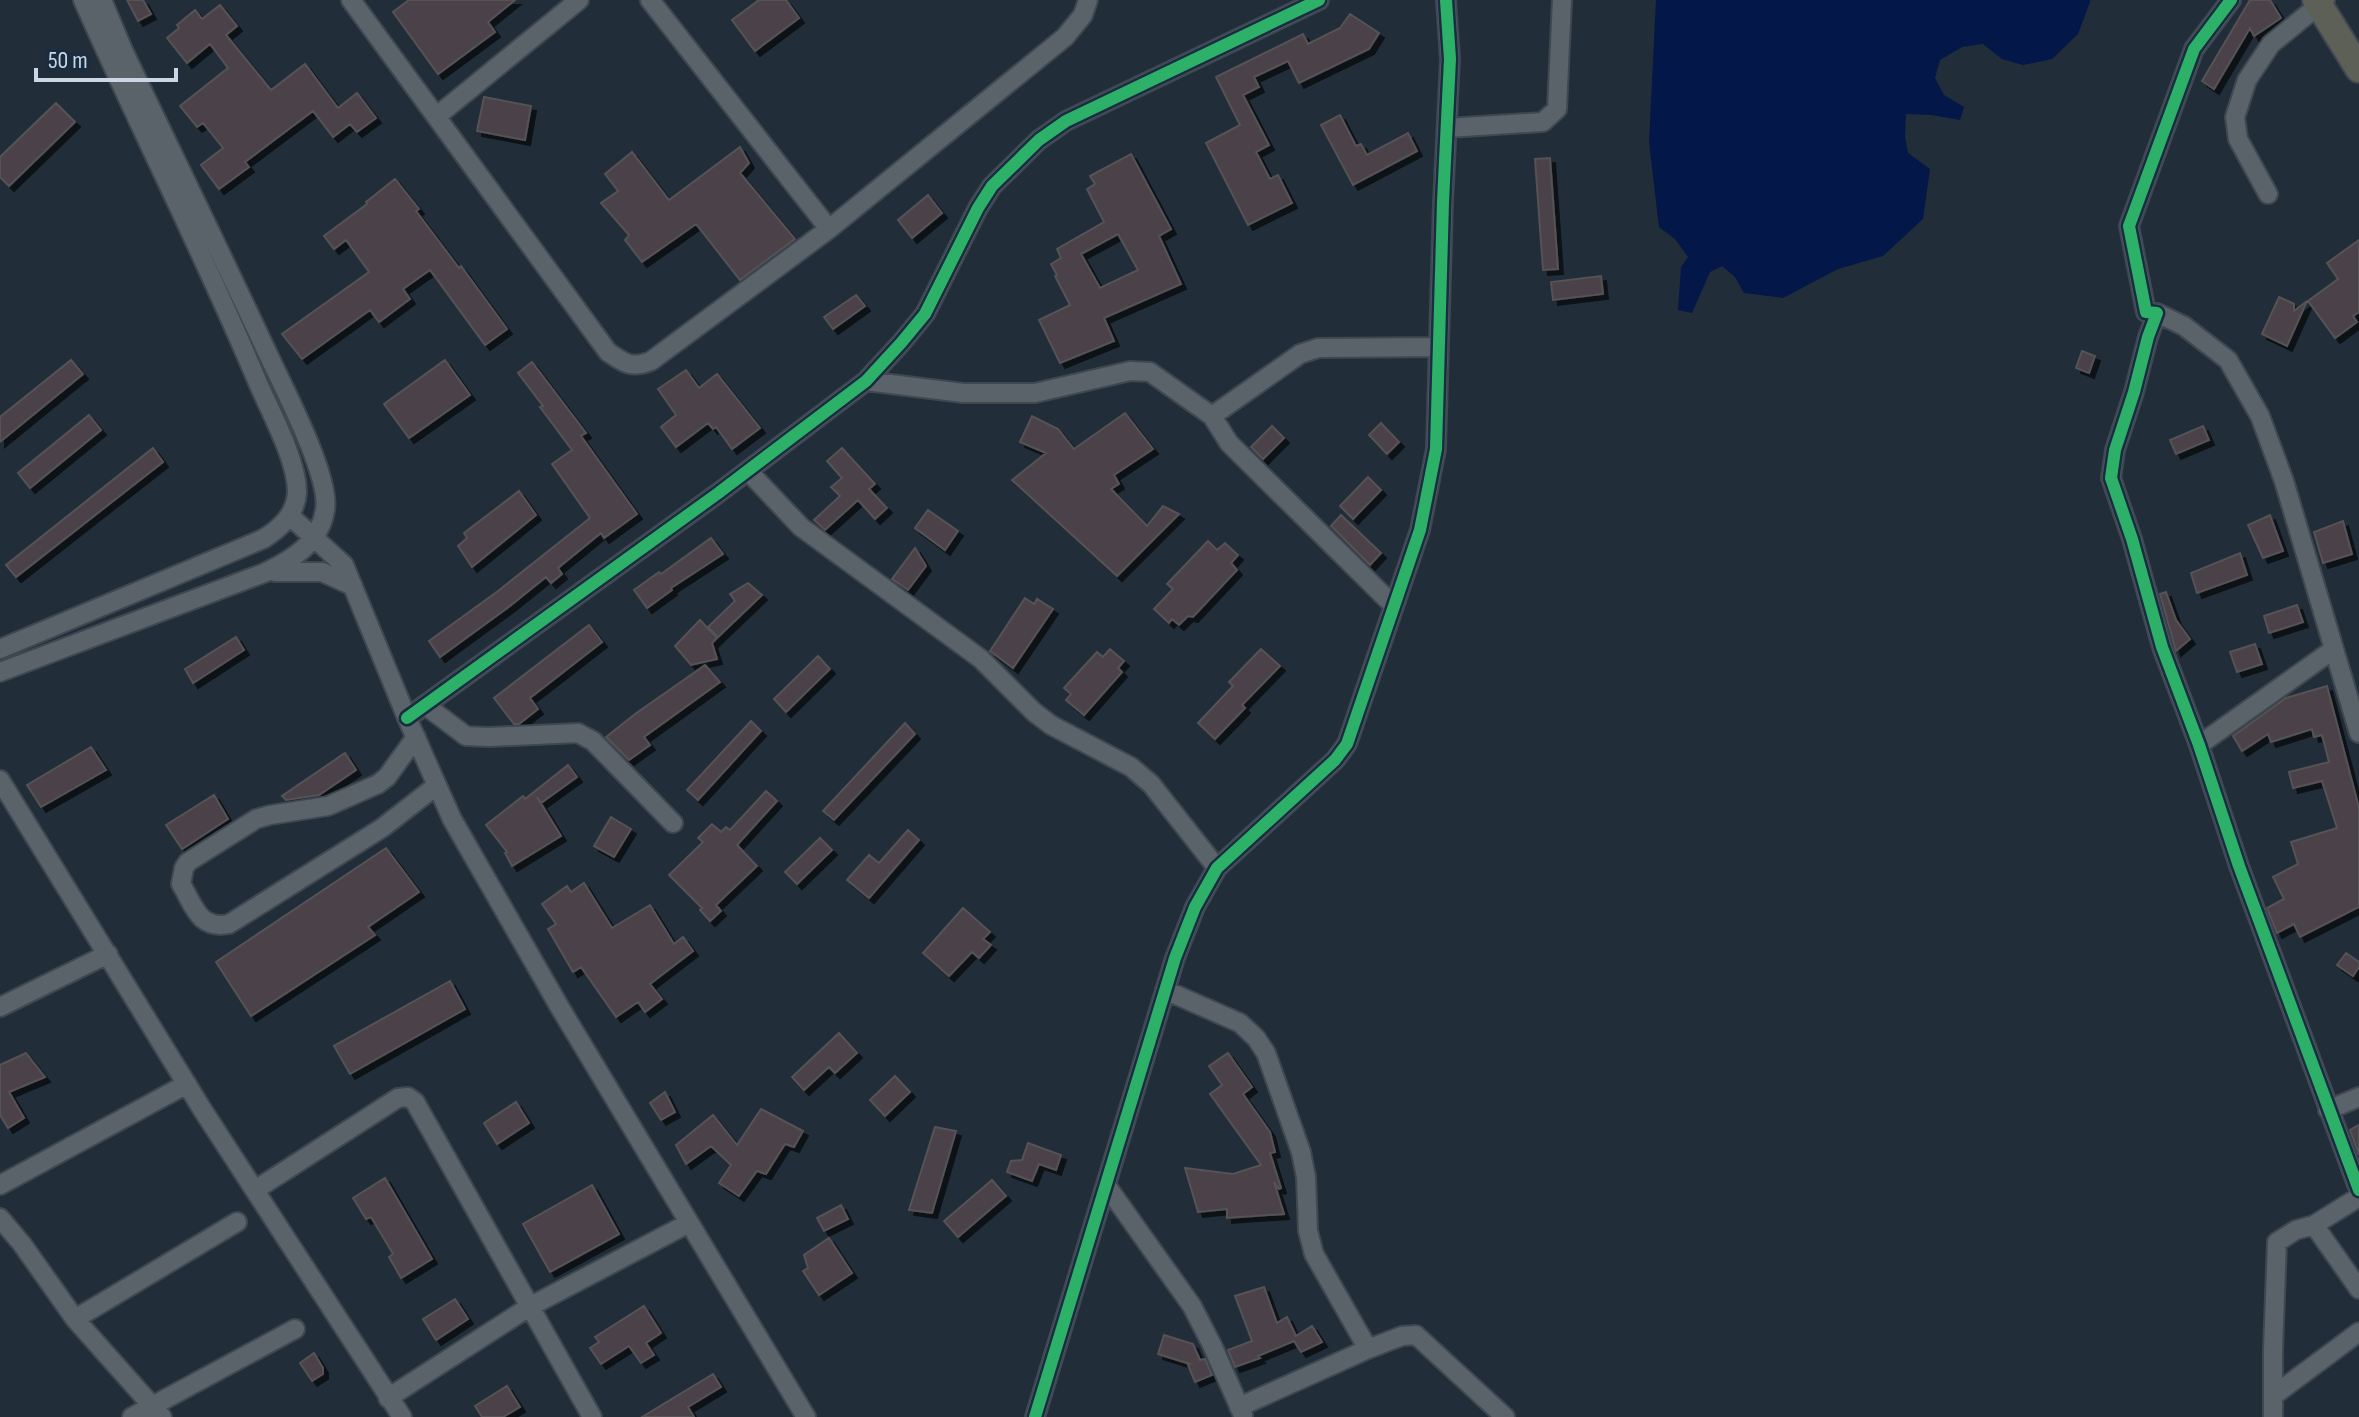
<svg xmlns="http://www.w3.org/2000/svg" width="2359" height="1417" viewBox="0 0 2359 1417" font-family="'Sofia Sans Condensed',sans-serif">
<style>
.water{fill:#031748}
.building{fill:#4b4348;stroke:#545256;stroke-width:2;fill-rule:evenodd;filter:url(#shadow)}
.lines{fill:none;stroke-linecap:round;stroke-linejoin:round}
.minor-casing{stroke:#3f4851;stroke-width:22}
.highway-casing{stroke:#3f4851;stroke-width:30}
.minor{stroke:#5a636a;stroke-width:18}
.highway{stroke:#5d6057;stroke-width:26}
.cycleway-casing{stroke:#182d41;stroke-width:17}
.cycleway{stroke:#2db169;stroke-width:12}
</style>
<defs>
<filter id="shadow"><feDropShadow dx="5" dy="5" stdDeviation="0" flood-color="#0009"/></filter>
</defs>
<rect width="100%" height="100%" fill="#212d38"/>
<!-- water -->
<path class="water" d="M1656 0H2090V2L2078 34 2052 59 2023 65 2002 59 1983 44 1962 47 1940 60 1935 78 1944 95 1964 107 1960 120 1931 115 1906 114 1905 136 1908 153 1930 169 1923 219 1883 256 1838 269 1783 298 1744 293 1735 277 1722 266 1710 272 1692 313 1678 310 1681 267 1688 257 1675 239 1659 227 1649 142Z"/>
<!-- building -->
<path class="building" d="M127 0H143L151 14 138 21Z
M409 0H515L488 22 495 32 438 74 393 12Z
M759 0H786L799 18 755 51 732 20Z
M2250 0H2270L2281 18 2254 36 2250 28 2214 89 2202 81Z
M220 5 237 26 226 35 271 90 305 64 338 108 357 93 376 118 357 132 350 124 333 137 313 111 245 162 249 167 219 189 201 165 223 148 203 123 197 127 180 106 228 68 210 44 187 63 167 38 179 28 177 25 195 10 202 19Z
M1350 14 1379 33 1369 49 1299 83 1288 61 1254 77 1259 87 1243 95 1269 145 1256 152 1270 179 1278 175 1292 203 1248 225 1206 143 1240 125 1216 77 1303 34 1308 44 1340 28Z
M484 97 531 106 525 140 477 131Z
M56 103 75 122 9 186 0 177V157Z
M1340 115 1356 146 1361 144 1367 155 1408 133 1417 151 1353 185 1321 125Z
M740 147 749 163 740 173 795 239 740 280 696 224 642 262 625 240 629 235 601 203 618 191 605 174 632 152 669 200Z
M1131 154 1171 229 1159 236 1181 284 1104 318 1114 341 1060 363 1039 320 1070 305 1055 276 1057 275 1051 264 1061 258 1057 249 1104 222 1087 189 1095 184 1090 176ZM1118 234 1138 270 1100 288 1081 254Z
M1550 158 1558 269 1543 270 1535 159Z
M395 179 419 209 416 211 459 268 461 266 507 329 485 345 430 270 403 289 410 299 379 322 370 310 302 359 282 334 369 272 346 240 334 249 324 236 367 204 366 202Z
M928 195 942 213 912 238 898 220Z
M2359 240V312L2353 316 2357 322 2335 338 2308 301 2338 279 2327 263Z
M1601 276 1603 294 1553 300 1551 282Z
M856 295 865 306 833 329 824 317Z
M2279 297 2294 304V311L2307 301 2287 346 2262 334Z
M2082 351 2095 356 2089 373 2076 368Z
M71 360 83 374 0 442V417Z
M445 360 470 395 409 438 384 404Z
M532 362 586 433 581 436 637 514 604 538 601 533 558 568 562 574 551 583 546 577 510 606 440 657 429 641 498 591 590 518 552 464 572 450 540 407 543 406 518 373Z
M686 370 699 388 717 374 760 428 732 449 716 427 713 429 708 423 676 447 661 427 676 415 658 389Z
M1125 413 1153 449 1114 475 1119 484 1111 489 1147 526 1163 506 1179 514 1117 576 1012 480 1046 453 1020 442 1032 416 1058 429 1074 449Z
M89 415 101 430 30 488 18 473Z
M1381 423 1399 442 1387 454 1369 435Z
M1272 426 1284 438 1263 459 1251 447Z
M2203 426 2209 440 2176 454 2170 440Z
M153 448 163 462 16 577 6 565Z
M842 448 875 484 869 489 887 508 875 519 858 500 825 530 814 520 840 496 831 487 842 478 827 461Z
M1368 477 1381 490 1353 519 1340 506Z
M519 491 536 515 472 567 458 546 467 538 464 533Z
M928 510 958 531 945 550 915 528Z
M1341 515 1381 553 1370 565 1331 526Z
M2270 515 2283 551 2263 558 2248 525Z
M2343 521 2352 554 2323 563 2314 532Z
M711 538 723 554 671 588 672 590 647 608 634 590 659 572 661 574Z
M1208 541 1217 550 1225 543 1238 555 1231 563 1237 570 1193 617 1188 616 1179 625 1172 619 1169 623 1154 609 1173 589 1167 584Z
M915 548 926 566 908 590 892 579Z
M2240 553 2247 575 2197 593 2191 573Z
M748 583 762 595 718 637 708 627 735 601 730 594Z
M2166 592 2176 620 2190 639 2176 651 2160 594Z
M1025 598 1034 604 1037 599 1053 609 1013 668 990 651Z
M2297 605 2303 622 2269 633 2264 616Z
M700 620 717 638 712 643 717 659 691 665 675 646Z
M589 625 602 642 530 698 538 709 519 724H514L494 698Z
M236 637 244 650 193 683 185 669Z
M2255 644 2262 664 2237 672 2230 652Z
M1110 649 1124 661 1118 668 1122 672 1084 715 1066 700 1071 694 1064 688 1097 652 1103 657Z
M1261 649 1280 666 1242 705 1245 708 1215 739 1198 723 1233 686 1229 682Z
M818 656 830 669 786 712 774 699Z
M705 665 720 682 644 737 650 745 629 760 606 737 635 714Z
M2327 686 2359 808V907L2300 937 2294 924 2277 933 2267 908 2284 899 2273 877 2298 864 2291 842 2337 828 2322 781 2293 788 2289 772 2329 762 2322 735 2314 737 2312 729 2271 742 2268 734 2242 751 2233 736 2286 698Z
M751 721 761 731 698 800 687 790Z
M905 723 915 734 834 820 823 811Z
M91 747 106 770 41 807 27 785Z
M345 753 356 770 319 795 286 800 282 796Z
M568 765 577 777 541 803 537 797 561 836 512 866 505 853 507 852 486 825 523 796 525 799Z
M766 791 777 801 737 845 757 866 716 905 721 911 710 921 700 910 702 908 669 875 703 842 698 838 712 824 721 832 726 827 730 830Z
M214 795 228 819 182 849 166 825Z
M611 817 631 829 614 857 594 846Z
M908 830 919 840 869 898 847 880 869 855 879 863Z
M820 838 832 850 797 884 785 872Z
M386 848 419 892 368 927 375 935 251 1016 216 962Z
M584 883 612 928 650 905 674 944 683 937 693 951 650 984 662 999 645 1012 638 1002 616 1017 581 967 573 972 548 929 556 924 542 904 567 886 571 892Z
M963 908 990 932 983 939 991 945 979 958 972 952 949 976 923 953Z
M2346 953 2359 962V967L2353 976 2337 965Z
M450 981 465 1009 350 1074 334 1046Z
M839 1033 857 1053 835 1073 829 1067 804 1090 792 1077Z
M26 1053 45 1077 9 1092 24 1118 8 1128 0 1115V1065Z
M1228 1053 1252 1087 1243 1094 1270 1132 1275 1152 1270 1153 1281 1188 1279 1189 1274 1182 1284 1214 1227 1218V1209L1198 1212 1185 1168 1233 1174 1261 1165 1210 1094 1222 1085 1209 1066Z
M895 1076 910 1092 885 1116 870 1100Z
M665 1092 675 1112 661 1120 650 1103Z
M516 1102 529 1123 497 1144 484 1123Z
M761 1109 803 1131 794 1147 785 1144 766 1174 757 1171 739 1196 719 1183 731 1165 711 1146 686 1164 676 1145 713 1115 737 1145Z
M2359 1125V1155L2350 1130Z
M935 1127 956 1131 932 1213 909 1210Z
M1028 1143 1061 1155 1056 1170 1039 1164 1032 1181 1007 1172 1011 1161 1022 1160Z
M385 1178 432 1259 401 1278 389 1257 393 1254 371 1217 366 1219 353 1198Z
M992 1180 1006 1196 958 1237 944 1221Z
M592 1185 619 1234 550 1272 523 1224Z
M841 1205 848 1219 824 1231 817 1218Z
M829 1238 852 1273 819 1295 803 1271 808 1268 804 1255Z
M1264 1287 1277 1323 1287 1317 1296 1336 1312 1326 1322 1342 1301 1352 1294 1341 1258 1356 1260 1358 1235 1367 1228 1350 1252 1341 1235 1296Z
M455 1299 468 1319 436 1340 423 1319Z
M644 1306 661 1333 646 1343 654 1355 641 1363 629 1346 601 1364 590 1348 599 1342 595 1337Z
M1164 1335 1193 1344 1200 1360 1205 1359 1212 1375 1195 1382 1188 1365 1190 1364 1158 1354Z
M314 1353 323 1368V1374L312 1381 300 1363Z
M713 1374 721 1387 688 1407 694 1417H642Z
M507 1386 520 1407 503 1417H482L475 1406Z"/>
<g class="lines">
<!-- minor casing -->
<g class="minor-casing">
<path id="minor" d="M351 0 608 352C624 363 631 369 651 361L829 229 1065 37 1083 15 1088 0
M650 0 829 229
M2231 0 2194 49 2129 226 2146 312 2157 313 2148 337 2134 392 2115 450 2111 478 2132 539 2162 647 2199 745 2239 866 2359 1190
M437 116 579 0
M1448 128 1543 122 1557 109 1562 0
M2268 194 2238 139 2235 117 2247 80 2271 44 2325 0
M2157 313 2184 326 2228 360 2260 416 2284 481 2359 733
M866 381 963 393H1035L1130 371 1150 372 1212 416 1229 443 1393 605
M1212 416 1300 354 1318 348 1439 347
M748 471 801 527 981 659 1034 712 1051 725 1131 767 1151 784 1217 868
M290 516 344 565 407 718 452 819 559 1006 806 1417
M275 572H322L353 586
M0 649 263 539C281 528 296 514 297 492 297 460 271 413 258 383 204 254 140 129 83 0
M0 672 264 573C292 560 320 543 325 510 331 477 282 385 267 352 220 251 171 151 123 50L102 0
M425 705 466 736 489 737 578 733 593 741 673 823
M407 718 717 494 866 381 901 343 925 314 978 208 992 186 1039 140 1066 121 1319 0
M416 737 387 777 378 784 328 806 270 815 256 819 188 862 184 868 181 884C194 906 199 930 229 924L382 828 436 786
M2199 745 2334 649
M0 780 202 1109 402 1417
M1165 990 1240 1023 1256 1038 1266 1053 1301 1152 1306 1177 1308 1231 1314 1254 1368 1349
M0 1007 108 954
M2328 1110 2359 1097
M0 1185 187 1084
M1106 1185 1192 1306 1212 1345 1243 1415
M255 1190 398 1098 408 1097 415 1102 592 1417
M0 1218 22 1244 75 1319 162 1417
M2314 1225 2359 1289
M75 1319 237 1222
M2273 1396 2359 1332
M388 1398 529 1307 689 1223
M1239 1407 1368 1349 1402 1336 1416 1335 1505 1417
M132 1417 295 1329
M1035 1417 1175 958 1195 907 1217 868 1335 760 1347 744 1420 530 1436 449 1443 202 1450 59 1446 0
M2273 1417V1350L2277 1242 2296 1230 2314 1225 2359 1197"/>
</g>
<!-- highway casing -->
<g class="highway-casing">
<path id="highway" d="M2316 0 2359 69"/>
</g>
<!-- minor -->
<use href="#minor" class="minor"/>
<!-- highway -->
<use href="#highway" class="highway"/>
<!-- cycleway casing -->
<g class="cycleway-casing">
<path id="cycleway" d="M2231 0 2194 49 2129 226 2146 312 2157 313 2148 337 2134 392 2115 450 2111 478 2132 539 2162 647 2199 745 2239 866 2359 1190
M407 718 717 494 866 381 901 343 925 314 978 208 992 186 1039 140 1066 121 1319 0
M1035 1417 1175 958 1195 907 1217 868 1335 760 1347 744 1420 530 1436 449 1443 202 1450 59 1446 0"/>
</g>
<!-- cycleway -->
<use href="#cycleway" class="cycleway"/>
</g>
<!-- scale -->
<path d="M36 68v12h140v-12" fill="none" stroke="#cbd7e4" stroke-width="4"/>
<text x="48" y="68" font-size="24" fill="#cbd7e4" stroke="#182d41" stroke-width="6" paint-order="stroke">50 m</text>
</svg>
